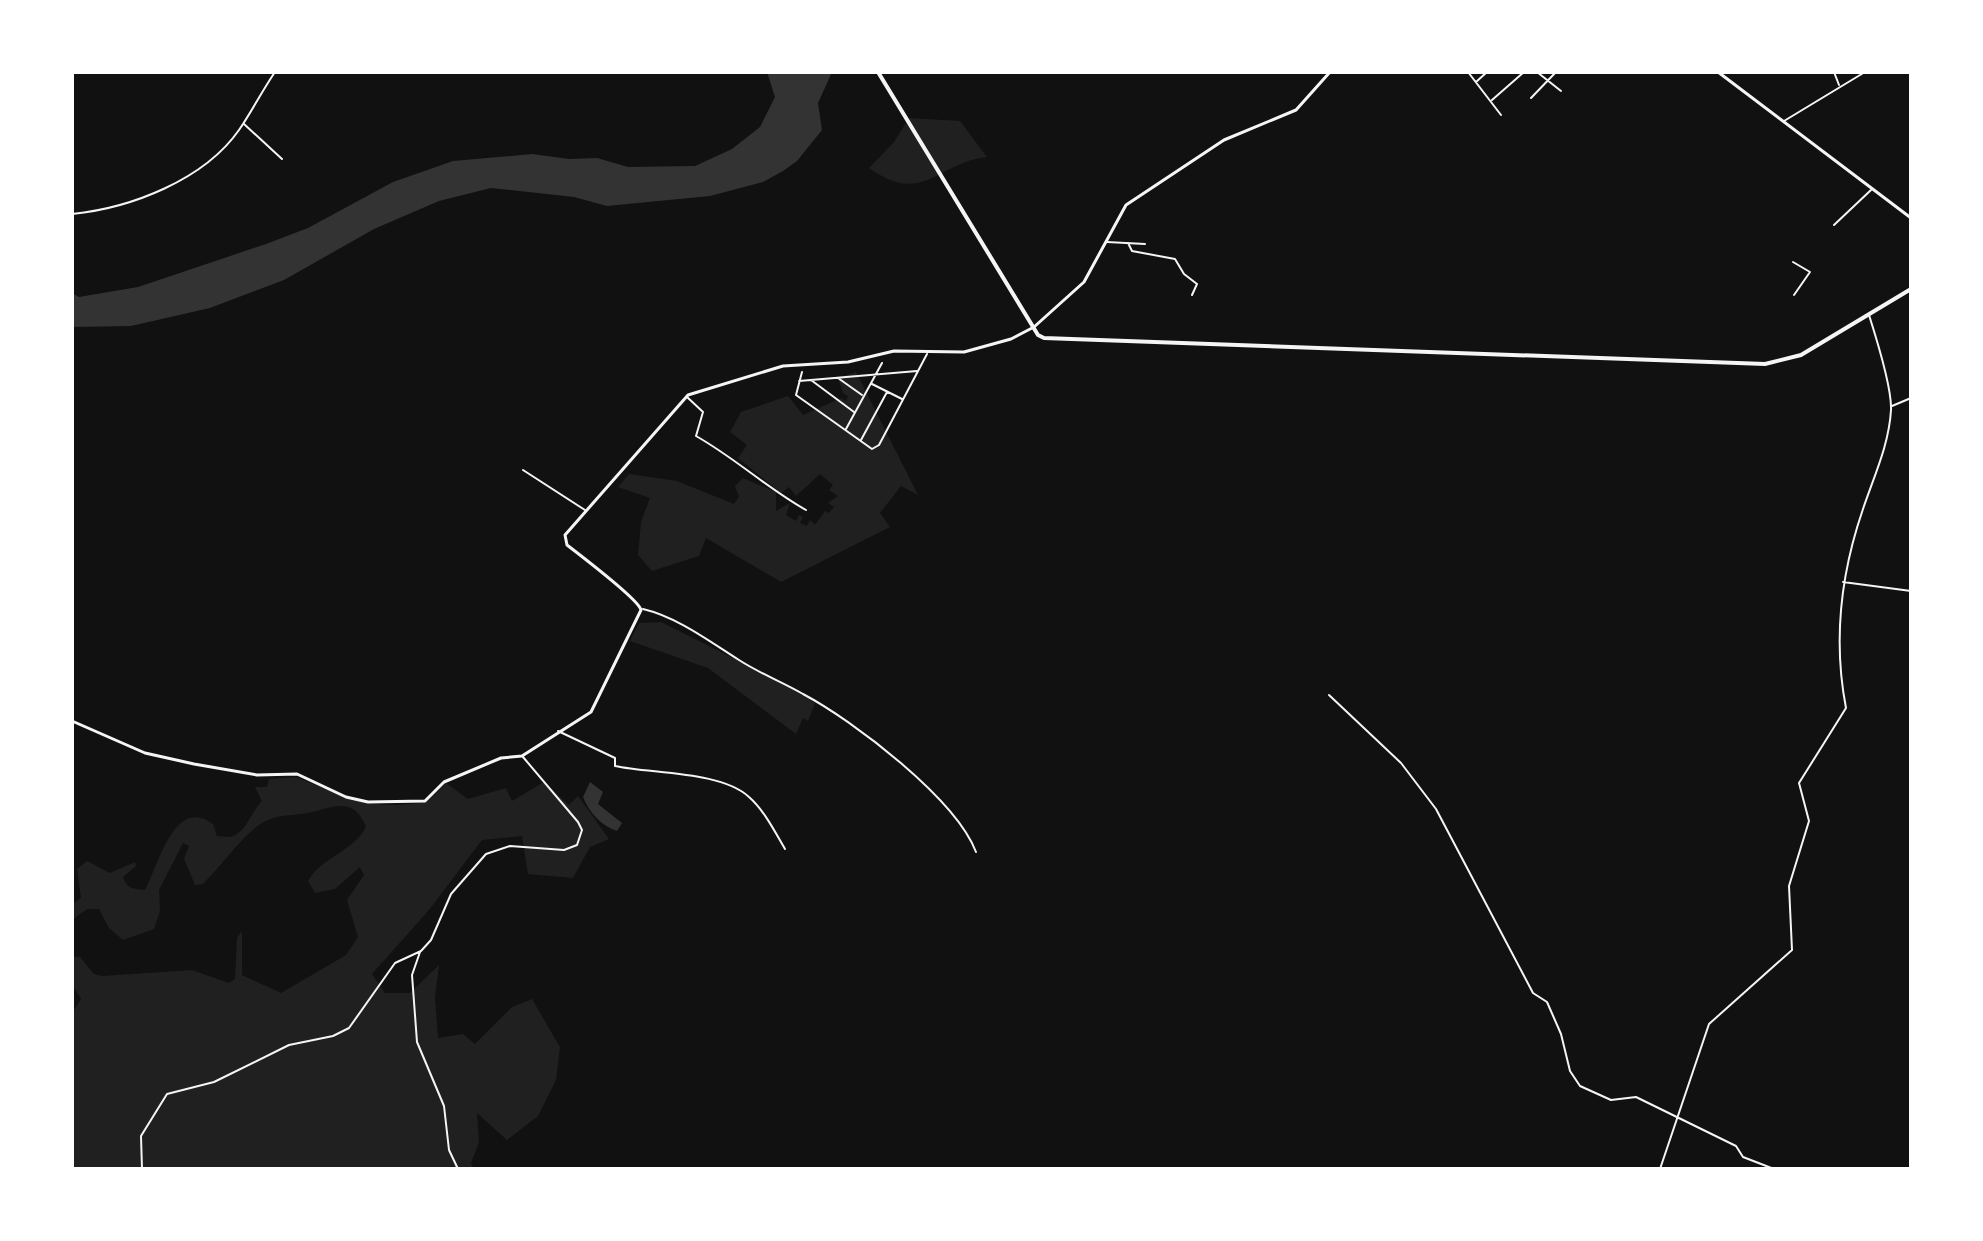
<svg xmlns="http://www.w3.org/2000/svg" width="1983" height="1241" viewBox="0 0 1983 1241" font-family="'Exo 2',sans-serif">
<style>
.green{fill:#202020}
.water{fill:#333}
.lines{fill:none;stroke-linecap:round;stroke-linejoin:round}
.pedestrian{stroke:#f5f5f5;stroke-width:2}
.minor{stroke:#f5f5f5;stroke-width:2}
.tertiary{stroke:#f5f5f5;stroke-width:3}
.primary{stroke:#f5f5f5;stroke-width:3}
.trunk{stroke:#f5f5f5;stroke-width:4}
</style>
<rect width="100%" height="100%" fill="#111"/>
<!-- green -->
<path class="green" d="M909 118 960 121 987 157C938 162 923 207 869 168L894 142Z
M856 372 918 495 901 486 880 513 890 527 781 582 706 538 699 556 652 571 638 555 641 522 650 498 618 487 629 474 677 481 734 504 739 497 735 486 743 478 776 492V511L790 503 786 515 796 521 799 515 803 517 800 523 807 526 810 520 815 525 825 511 829 513 834 507 828 503 838 496 829 490 833 485 820 474 796 496 789 487 781 493 738 458 747 445 730 432 741 412 788 396 803 415 841 398 846 401 848 396 843 393 838 378Z
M661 622 803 693 815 703 808 721 803 718 796 734 708 668 630 641 639 623Z
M296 777C344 796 375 813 428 801L446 783 468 799 506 788 512 801 544 782 569 805 578 796 609 839 590 847 573 878 528 874 522 836 482 840 429 910 372 974 385 993H410L439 965 435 997 438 1038 463 1034 475 1044 512 1007 532 999 560 1047 556 1080 538 1116 507 1140 477 1113 479 1142 471 1163 474 1169H72V1013L81 999 73 986 72 957H80L94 974 102 976 192 970 229 983 235 979 237 938 242 931V975L281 993 346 955 358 937 347 900 364 875 360 867 335 889 315 893 308 881C320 858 353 852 366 827 352 791 326 812 301 814 284 816 271 815 255 828 236 844 221 866 203 884L195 885 184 859 189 846 183 843 159 890 160 911 154 929 123 940 109 928 99 909H87L72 920V904L81 898 77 869 87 861 110 873 135 862 136 866 123 877C127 889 134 889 145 890 158 867 174 795 213 824L217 836 231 837C248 830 250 813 262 801L255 787H267L269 779Z"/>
<!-- water -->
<path class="water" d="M767 72H832L818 103 822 130 797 161 783 171 763 182 710 196 607 206 574 197 491 188 439 201 374 229 284 280 210 308 131 326 72 327V293L79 297 138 287 266 244 308 228 393 182 453 161 532 154 569 159 597 158 628 167 695 166 732 149 760 127 775 97Z
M590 782 603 792 598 804 622 823 617 831C602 826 590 814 583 797Z"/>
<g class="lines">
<!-- pedestrian -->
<path class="pedestrian" d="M1793 262 1810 272 1794 295"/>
<!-- minor -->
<path class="minor" d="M1468 72 1501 115
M1537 72 1561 91
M1834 72 1839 85
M1476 82 1487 72
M1531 98 1556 72
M1492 100 1524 72
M1784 121 1865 72
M244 124 282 159
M72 214C131 208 204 180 239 130 252 111 262 91 275 72
M1834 225 1871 190
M1107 242 1145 244
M1128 243 1132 251 1175 259 1184 274 1197 284 1192 295
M802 372 796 395 872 449 879 445 927 354
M838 378 862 395
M811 380 854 412
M799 381 917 371
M872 384 902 399
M687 397 703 412 696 436C735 458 767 488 806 510
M1892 406 1911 398
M846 429 882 363
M861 440 887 392
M523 470 585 510
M1843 582 1911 591
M643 609C677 617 709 641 739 660 759 673 782 682 803 694 854 721 956 799 976 852
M1329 695 1401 763 1436 809 1533 993 1547 1002 1561 1034 1570 1071 1580 1086 1611 1100 1636 1097 1736 1146 1743 1157 1774 1169
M558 731 615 758V766C652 774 721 771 749 797 764 810 775 832 785 849
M420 952 412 975 417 1042 444 1106 449 1150 458 1169
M142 1169 141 1136 167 1094 214 1082 289 1045 333 1036 349 1028 395 963 421 951 431 940 451 894 486 854 510 846 564 850 577 845 582 830 578 822 523 757
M1660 1169 1709 1024 1792 950 1789 886 1809 821 1799 783 1846 708C1833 641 1841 573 1863 509 1874 476 1889 445 1891 410 1892 388 1876 337 1869 315"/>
<!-- tertiary -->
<path class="tertiary" d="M72 721 145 753 194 764 257 775 297 774 346 797 368 802 425 801 444 782 501 758 522 756 591 712 641 610C639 600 580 555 567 545L565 535 688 395 783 366 848 362 894 351 964 352 1011 339 1034 327 1084 282 1126 205 1224 140 1296 110 1330 72"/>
<!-- primary -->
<path class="primary" d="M1718 72 1911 218"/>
<!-- trunk -->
<path class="trunk" d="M878 72 1038 335 1044 338 1765 364 1801 355 1911 289"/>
</g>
<!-- border -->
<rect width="1983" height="1241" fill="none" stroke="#ffffff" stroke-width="148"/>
</svg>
